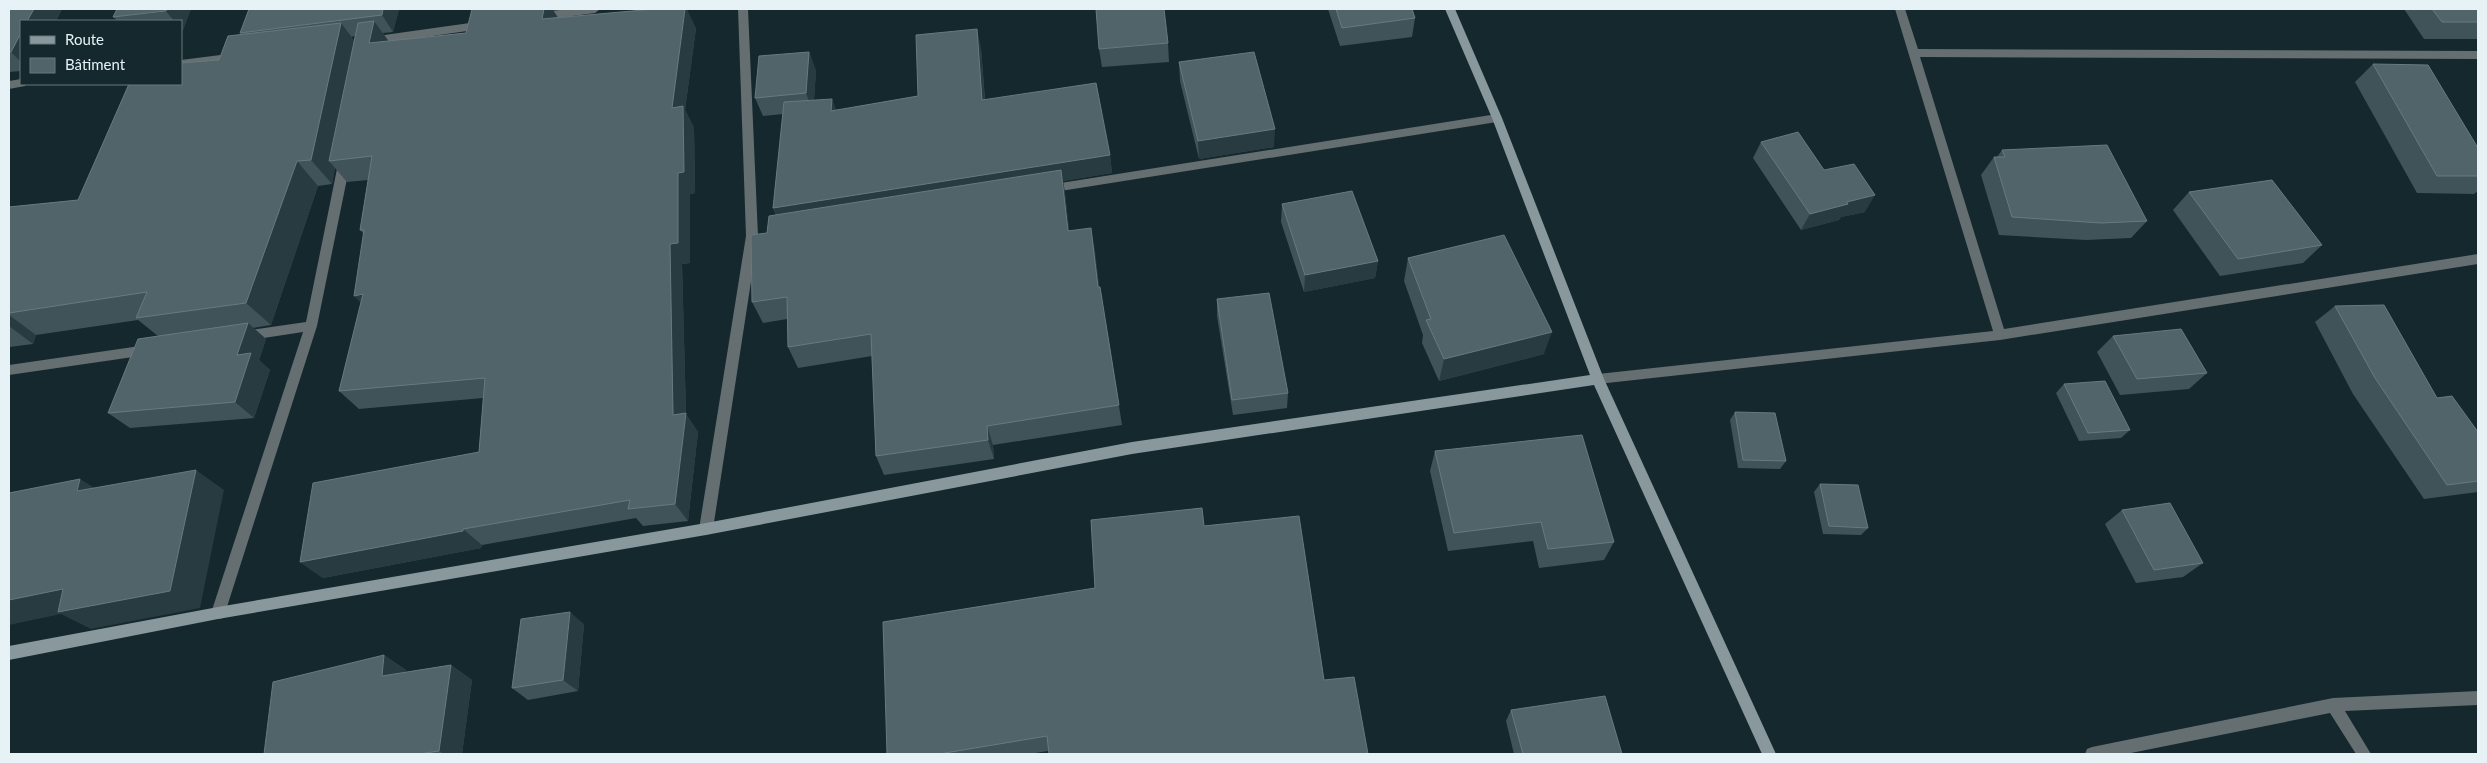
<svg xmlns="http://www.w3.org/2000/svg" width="2487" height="763" viewBox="0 0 2487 763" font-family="Lato,sans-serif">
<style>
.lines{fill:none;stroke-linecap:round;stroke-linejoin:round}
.street{fill:#656e71;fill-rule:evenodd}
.secondary{fill:#89989c;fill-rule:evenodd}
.wall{fill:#405359;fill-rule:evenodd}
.shaded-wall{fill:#273b40}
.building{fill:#51646a;stroke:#697a7f}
</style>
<rect width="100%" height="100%" fill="#14282d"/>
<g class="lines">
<!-- street -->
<path class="street" d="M569 9H600L595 13 541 20 536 16 541 12Z
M738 9H748L758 236 713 529 711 533 706 535 701 533 699 529 746 236Z
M1895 9H1905L1918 49 2478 51V59L1920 57 2004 329 2478 254V264L2000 340 1598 384 1594 383 1592 379 1594 375 1598 374 1993 331Z
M484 21 489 25 488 28 370 45 365 41 370 37Z
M236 53 240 54V60L181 68V60Z
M21 79V84H26L25 86 9 89V81Z
M1497 114 1502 118 1497 122 1048 193 1042 189 1048 185Z
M345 155 351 159 317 326 225 613 223 618 218 619 213 618 211 613 303 332 244 341 240 340 238 336 240 332 244 331 306 322 339 159Z
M147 345 151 346 153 350 151 354 147 355 9 375V365Z
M2478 691V705L2345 711 2371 754H2356L2330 713 2126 754H2085L2087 749 2092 747 2333 698Z"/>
<!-- secondary -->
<path class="secondary" d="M1445 9H1455L1502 118 1604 379 1776 754H1762L1594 385 1132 454 706 535 218 619 9 660V646L218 607 706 523 1132 442 1590 375 1492 118Z"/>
</g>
<!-- wall -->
<path class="wall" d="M9 9H62L56 21H21V71L9 72Z
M191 9 183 30H181V21H118L113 17Z
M399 9 393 32 383 33 388 41 466 33 553 10 558 17 696 28 685 110 694 128 695 193 690 194V263L682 264 686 414 698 432 688 521 643 526 636 518 482 545 481 548 323 578 300 562 479 452 483 398 359 409 339 391 361 303 364 234 360 230 368 180 347 182 335 168 332 184 318 186 271 325 253 328 266 339 259 360 270 370 254 418 130 428 108 413 158 336 138 320 36 335 33 344 9 347V207L78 200 219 60 241 35 240 33ZM355 36 354 41 351 37Z
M1328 9H1412L1415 18 1412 37 1340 46Z
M2404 9H2478V39H2424Z
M1168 43 1169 62 1102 67 1099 49Z
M981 48 985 99 1110 155 1112 173 1063 181 1065 193 1069 231 1091 228 1099 287H1100L1122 425 993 445 994 459 884 475 876 456 872 356 798 368 788 347 787 319 763 323 752 302 767 233 776 215 773 208 783 114 763 116 755 98 809 52 816 71 814 100 837 110 918 96Z
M1179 62 1274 147 1199 159 1180 81Z
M2373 64 2478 148V191L2474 194 2417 193 2355 82Z
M1761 142 1824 170 1865 212 1841 217 1839 220 1801 230 1753 158Z
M2002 150 2147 221 2131 238 2086 240 1999 235 1981 175 1994 157H1997Z
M2189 192 2322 245 2303 263 2220 276 2173 210Z
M1282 204 1378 261 1375 278 1304 292 1281 222Z
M1408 258 1544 354 1439 381 1422 343 1423 335 1404 281Z
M1217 299 1288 393 1287 408 1233 415 1217 316Z
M2335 306 2437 398 2478 432V492L2424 499 2353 394 2315 322Z
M2113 336 2207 373 2189 389 2120 395 2097 352Z
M2064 384 2130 430 2121 438 2079 441 2056 393Z
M1735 412 1786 461 1780 469 1738 468 1730 420Z
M1435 451 1614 542 1604 560 1539 568 1533 541 1448 551 1430 471Z
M1820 484 1868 528 1861 535 1823 534 1814 492Z
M1202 508 1048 751 1029 754H887L1095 588Z
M2122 510 2203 563 2183 577 2136 583 2105 524Z
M584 624 578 691 528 700 512 688Z
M384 655 406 670V672L451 665 472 680 462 754H264Z
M1511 710 1622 754H1514L1506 721Z"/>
<!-- shaded-wall -->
<path class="shaded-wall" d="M34 9H62L56 21H27Z
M167 9H191L183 30 181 29V21H174L166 11Z
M383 9H399L393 32 382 15Z
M483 9H559L553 10 559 20 555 41Z
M685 9H687L696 28 685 110 694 128 695 193 690 194V263L682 264 686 414 698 432 688 521 675 504 670 244 672 108Z
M374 21 390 43H369Z
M341 23 360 48 329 161 335 168 332 184 311 160Z
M977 29 981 48 986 118 982 100Z
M21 33V62L11 52Z
M809 52 816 71 813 112 806 93Z
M832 99 839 117 831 111Z
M1275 129 1274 147 1199 159 1198 141Z
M1110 155 1112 173 1063 181 1065 193 1072 253 781 225 773 208Z
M297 161 318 186 271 325 246 303Z
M1875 195 1865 212 1841 217 1839 220 1801 230 1810 214 1847 202Z
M1091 228 1095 250 1102 308 1098 287Z
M1378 261 1375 278 1304 292 1305 275Z
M363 294 373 315 354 296Z
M9 315 36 335 33 344 9 326Z
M248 323 266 339 259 360 270 370 254 418 235 402 237 355Z
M1552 332 1544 354 1439 381 1444 359Z
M987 426 993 445 994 459 988 440Z
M196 470 224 490 200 608 91 629 61 614 9 625V600Z
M80 479 111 498 77 491Z
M463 529 482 545 481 548 323 578 300 562Z
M570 612 584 624 578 691 563 680Z
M384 655 406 670 405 690 382 676Z
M451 665 472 680 462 754H444L439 751Z"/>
<!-- building -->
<path class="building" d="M9 9H34L27 21H21V33L11 52H9Z
M117 9H167L166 11 113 17Z
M249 9H383L382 15 240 33Z
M472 9H544L542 19 655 9H685L672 108 683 106 684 172 678 173V243L670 244 673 415 686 413 675 504 628 509 630 500 463 529V531L300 562 313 483 479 452 485 378 339 391 363 294 354 296 364 230H360L372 156 329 161 358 23 374 21 369 43 466 33Z
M1096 9H1164L1168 43 1099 49Z
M1336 9H1412L1415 18 1342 28Z
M2432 9H2478V22H2442Z
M341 23 311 160 297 161 246 303 136 318 147 292 9 313V207L78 200 129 84H181V63L219 60 228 36Z
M977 29 982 100 1096 83 1110 155 773 208 784 102 832 99 831 111 918 96 916 35Z
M809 52 806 93 755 98 759 56Z
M1254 52 1275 129 1198 141 1179 62Z
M2373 64 2428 65 2478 148V176H2437Z
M1798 132 1824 170 1854 164 1875 195 1847 202 1848 204 1810 214 1761 142Z
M2107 145 2147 221 2101 223 2012 217 1994 157H2005L2002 150Z
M1061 170 1068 231 1091 228 1098 287H1100L1119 405 987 426 988 440 876 456 871 334 788 347 787 297 752 302 751 235 767 233 769 216Z
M2272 180 2322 245 2238 259 2189 192Z
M1352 191 1378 261 1305 275 1282 204Z
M1504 235 1552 332 1444 359 1426 320 1431 319 1408 258Z
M1269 293 1288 393 1232 400 1217 299Z
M2384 305 2437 398 2452 396 2478 432V481L2447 485 2375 378 2335 306Z
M248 323 237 355 251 353 235 402 108 413 138 339Z
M2181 329 2207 373 2137 379 2113 336Z
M2105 381 2130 430 2088 433 2064 384Z
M1735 412 1775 413 1786 461 1743 460Z
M1582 435 1614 542 1548 549 1541 522 1454 533 1435 451Z
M196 470 170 591 58 612 63 589 9 600V493L80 479 77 491Z
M1820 484 1858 485 1868 528 1829 526Z
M2170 503 2203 563 2154 570 2122 510Z
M1202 508 1204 526 1299 516 1324 680 1354 677 1368 754H1049L1047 736 939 754H887L883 622 1095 588 1091 520Z
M570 612 563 680 512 688 521 619Z
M384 655 382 676 451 665 439 751 419 754H264L273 682Z
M1605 696 1622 754H1523L1511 710Z"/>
<!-- border -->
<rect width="2487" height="763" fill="none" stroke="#e6f2f5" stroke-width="20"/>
<!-- legend -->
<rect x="20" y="20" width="162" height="65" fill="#14282d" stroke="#68797d"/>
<rect x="30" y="36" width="25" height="8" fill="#89989c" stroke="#68797d"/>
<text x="65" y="45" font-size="15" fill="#e6f2f5">Route</text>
<rect x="30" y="58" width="25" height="15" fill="#51646a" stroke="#68797d"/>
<text x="65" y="70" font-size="15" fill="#e6f2f5">Bâtiment</text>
</svg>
